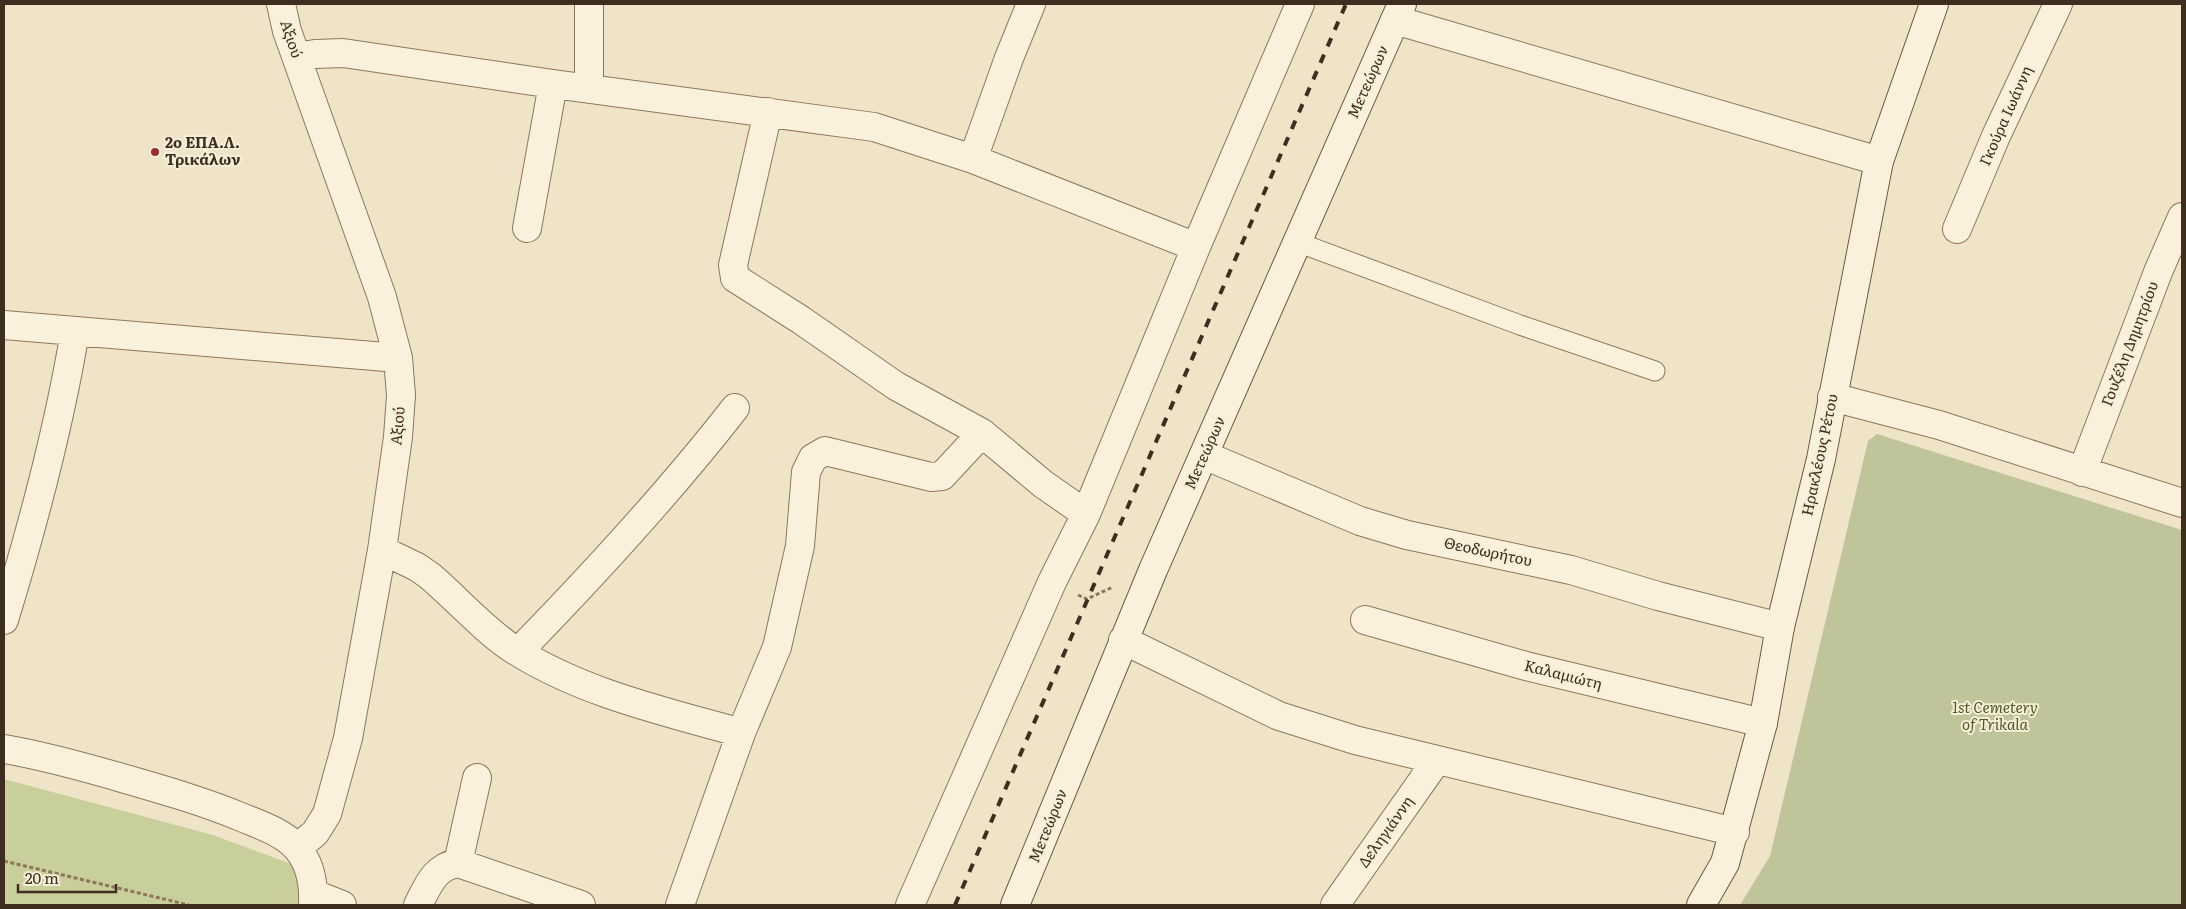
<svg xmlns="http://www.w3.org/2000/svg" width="2186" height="909" viewBox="0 0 2186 909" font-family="Literata,serif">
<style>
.green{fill:#c9cf9b}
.cemetery{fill:#bfc49a}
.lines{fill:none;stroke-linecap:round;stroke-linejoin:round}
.lane-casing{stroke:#8d765c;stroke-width:21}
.street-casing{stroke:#8d765c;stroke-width:30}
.secondary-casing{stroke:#6f573f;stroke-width:30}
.path{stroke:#8d765c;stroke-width:3;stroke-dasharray:4 2.5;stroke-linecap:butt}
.lane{stroke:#faf1dc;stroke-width:19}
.street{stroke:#faf1dc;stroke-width:28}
.secondary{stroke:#faf1dc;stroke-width:28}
.rail{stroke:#3d2e20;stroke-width:4;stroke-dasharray:9 9;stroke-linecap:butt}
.poi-dot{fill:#9e2a2b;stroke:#f7eed8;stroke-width:2}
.labels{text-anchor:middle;stroke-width:4;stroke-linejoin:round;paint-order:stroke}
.street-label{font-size:15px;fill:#3d2e20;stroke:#f7eed8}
.poi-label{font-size:15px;font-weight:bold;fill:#3d2e20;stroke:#f7eed8;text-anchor:start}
.park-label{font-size:15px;font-style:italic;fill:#4d5a26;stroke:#f7eed8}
</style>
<rect width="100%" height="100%" fill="#f0e4c8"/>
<!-- green -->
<path class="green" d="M4 779 213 835 294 865 302 885 298 905H4Z"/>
<!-- cemetery -->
<path class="cemetery" d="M1877 434 2182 530V905H1740L1770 856 1868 441Z"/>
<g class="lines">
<!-- lane casing -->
<g class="lane-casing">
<path id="lane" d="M1297 242 1520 325 1655 371"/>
</g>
<!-- street casing -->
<g class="street-casing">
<path id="street" d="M281 4 287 31 382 297 398 358 401 395 398 437 382 550 348 738 327 814 315 833 297 848
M589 4V89
M1395 20 1879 161
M297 57 315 54 343 53 553 84 874 127 973 159 1196 247
M768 112 733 265 735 278 801 320 896 386 982 433 1043 484 1086 514
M973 159 1009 58 1031 4
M527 228 553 84
M1957 229 1996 136 2058 4
M4 325 398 358
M1832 397 1939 425 2182 503
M1204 455 1360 521 1407 535 1571 570 1658 596 1780 627
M2082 472 2158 272 2182 217
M382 550 417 567 430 576C458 600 483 629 513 649 582 693 663 711 741 733
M4 620C33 525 59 429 75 331
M1365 620 1526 666 1763 723
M1123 640 1279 716 1355 740 1735 832
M518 652C594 574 668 494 735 408
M4 749C46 756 88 768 129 780 167 791 205 802 241 817 260 825 283 832 297 848 311 864 314 885 313 905
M458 863 477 778
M314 894 342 905
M418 905C428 886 434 867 458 863L581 905
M680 905 741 733 777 647 800 546 806 472 813 458 825 451 931 477 942 476 982 433
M910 905 1052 582 1086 514 1196 247 1300 4
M1335 905 1437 760"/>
</g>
<!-- secondary casing -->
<g class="secondary-casing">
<path id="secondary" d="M1015 905 1153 570 1402 4
M1701 905 1725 863 1763 723 1780 627 1821 459 1879 161 1934 4"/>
</g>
<!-- path -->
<path class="path" d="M1078 595 1087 599 1113 587
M4 861 189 905"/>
<!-- lane -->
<use href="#lane" class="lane"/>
<!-- street -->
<use href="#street" class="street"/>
<!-- secondary -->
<use href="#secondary" class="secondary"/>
<!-- rail -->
<path class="rail" d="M955 905 1346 4"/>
</g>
<!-- markers -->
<circle class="poi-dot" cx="155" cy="152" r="5"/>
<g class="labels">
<!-- street labels -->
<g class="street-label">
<text transform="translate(291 39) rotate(71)" y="5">Αξιού</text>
<text transform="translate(1368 82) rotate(-66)" y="5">Μετεώρων</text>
<text transform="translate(2006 116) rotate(-66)" y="5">Γκούρα Ιωάννη</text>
<text transform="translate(2130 344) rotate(-69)" y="5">Γουζέλη Δημητρίου</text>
<text transform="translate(398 426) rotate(-85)" y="5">Αξιού</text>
<text transform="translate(1205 453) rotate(-66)" y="5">Μετεώρων</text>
<text transform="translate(1820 455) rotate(-78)" y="5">Ηρακλέους Ρέτου</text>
<text transform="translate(1488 552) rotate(12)" y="5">Θεοδωρήτου</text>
<text transform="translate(1563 675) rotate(14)" y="5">Καλαμιώτη</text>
<text transform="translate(1048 826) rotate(-68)" y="5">Μετεώρων</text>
<text transform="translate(1386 832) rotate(-55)" y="5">Δεληγιάννη</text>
</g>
<!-- poi labels -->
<g class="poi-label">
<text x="165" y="148">2ο ΕΠΑ.Λ.<tspan x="165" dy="17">Τρικάλων</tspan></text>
</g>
<!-- park labels -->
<g class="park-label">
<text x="1995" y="713">1st Cemetery<tspan x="1995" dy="17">of Trikala</tspan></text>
</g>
</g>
<!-- border -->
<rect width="2186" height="909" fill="none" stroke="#3d2e20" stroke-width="10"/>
<!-- scale -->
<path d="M18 884v8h98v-8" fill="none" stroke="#3d2e20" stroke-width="2.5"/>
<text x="25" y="884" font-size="15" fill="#3d2e20" stroke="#f7eed8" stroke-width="4" paint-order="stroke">20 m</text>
</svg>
